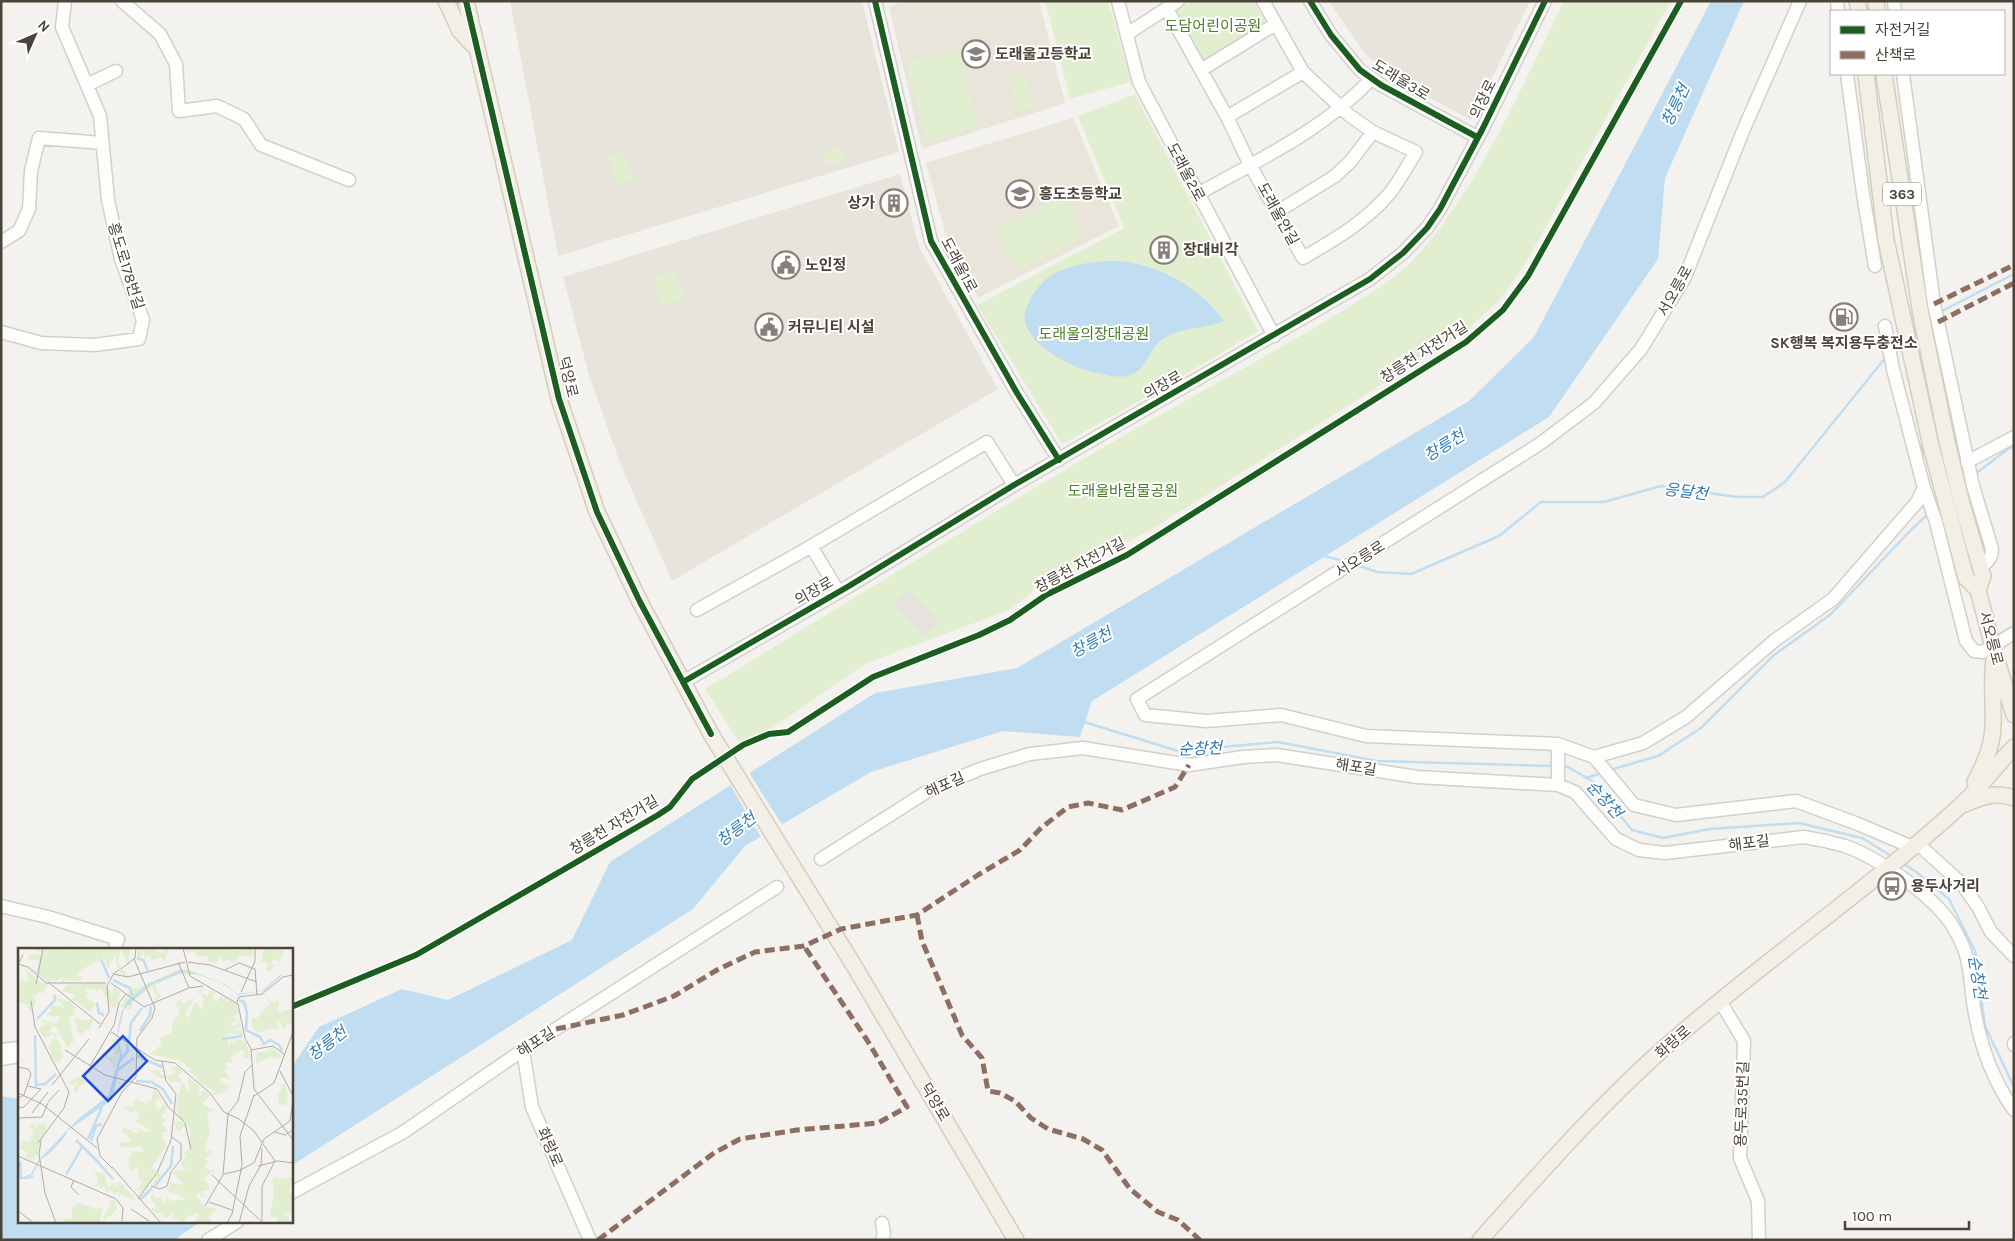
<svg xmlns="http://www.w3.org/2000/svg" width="2015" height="1241" viewBox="0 0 2015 1241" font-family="Karla,'Noto Sans KR',sans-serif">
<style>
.residential{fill:#e7e4dc}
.education{fill:#eae5da}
.green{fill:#e1eecf}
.parking{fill:#e6e3df}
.water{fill:#c0ddf1}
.pier{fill:#f4f2ee}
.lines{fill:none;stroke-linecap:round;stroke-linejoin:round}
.stream{stroke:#c0ddf1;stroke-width:2.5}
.minor-tunnel{stroke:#d2cfca;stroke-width:12;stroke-dasharray:12 6;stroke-linecap:butt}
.minor-casing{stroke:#d2d0cb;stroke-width:15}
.major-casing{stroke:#d6cebb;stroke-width:18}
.minor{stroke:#fdfdfc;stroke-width:12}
.major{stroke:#f2efe6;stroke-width:15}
.quiet{stroke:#8d6e63;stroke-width:5;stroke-dasharray:10 5;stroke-linecap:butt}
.cycleway-casing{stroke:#fff;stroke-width:9}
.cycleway{stroke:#1b5e20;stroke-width:6}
.labels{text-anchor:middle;stroke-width:4;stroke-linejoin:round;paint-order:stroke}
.shield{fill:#fff;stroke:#817c74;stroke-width:1}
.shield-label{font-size:14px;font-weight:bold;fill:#4b4439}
.park-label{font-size:15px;fill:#4a7f2a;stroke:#fff}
.poi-label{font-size:15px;font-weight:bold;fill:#4b4439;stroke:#fff;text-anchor:start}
.street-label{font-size:15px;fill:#4b4439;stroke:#fff}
.water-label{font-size:16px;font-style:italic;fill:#2e7ab2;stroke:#fff}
.inset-river{fill:none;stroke:#c0ddf1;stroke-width:2.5}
.inset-road{fill:none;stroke:#b0aca6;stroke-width:1}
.view{fill:#1d4ed8;fill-opacity:0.15;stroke:#1d4ed8;stroke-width:2.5}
.inset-edge{fill:none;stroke:#4b4439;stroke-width:2.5}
</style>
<rect width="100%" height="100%" fill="#f4f2ee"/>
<!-- residential -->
<path class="residential" d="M510 1H862L899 152 558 256Z
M1329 1H1530L1471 120 1397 80 1379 67 1364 53Z
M900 174 919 247 998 389 672 581 620 463 589 375 563 277Z"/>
<!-- education -->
<path class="education" d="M909 1H1039L1065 103 922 149 889 6Z
M1073 118 1119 226 978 298 945 232 926 163Z"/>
<!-- green -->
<path class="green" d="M1045 1H1108L1131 82 1070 99Z
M1192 1H1253L1266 23 1203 60 1177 11Z
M1564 1H1671L1524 266 1498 302 1463 333 1149 531 1049 579 1009 610 867 663 743 748 705 689C849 602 991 512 1137 428 1201 391 1267 357 1329 319 1358 301 1389 284 1413 260 1477 192 1522 86 1564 1Z
M959 48 979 126 926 144 907 62Z
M1026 74 1034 107 1017 111 1009 78Z
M1135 94 1258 331 1154 393 1062 444 977 305 1124 228 1078 116Z
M840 147 846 159 828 166 823 154Z
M624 151 634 179 617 185 607 156Z
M1065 196 1080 225 1079 239 1017 271 996 230Z
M675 269 684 298 662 306 652 278Z"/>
<!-- parking -->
<path class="parking" d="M908 590 939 622 925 637 893 604Z"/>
<!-- water -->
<path class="water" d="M1711 1H1744L1665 178 1658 259 1549 417 1092 701 1080 737 1003 731 871 772 745 846 693 909 291 1166V1068L319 1027 402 989 448 1000 572 940 610 862 875 693 1017 668 1469 401 1534 337Z
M1105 261C1114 261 1123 261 1132 263 1167 269 1204 292 1224 321 1204 330 1179 326 1160 341 1148 352 1145 372 1127 376 1117 378 1107 375 1097 373 1073 369 1020 343 1025 312 1025 309 1028 305 1029 302 1034 291 1044 279 1054 274 1069 265 1088 263 1105 261Z
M1 1096 19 1099V1222H201L179 1236 177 1240H1Z"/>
<!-- pier -->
<path class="pier" d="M748 771 783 826 762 839 729 783Z"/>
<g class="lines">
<!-- stream -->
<path class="stream" d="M1940 312 2014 274
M1893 350 1902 342
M1974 475 2008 449 2014 447
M1323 556 1345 561
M1357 565 1377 572 1411 574 1499 536 1541 502H1604L1661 486 1737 497H1763L1785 482 1886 357
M1081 721 1178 751 1278 742 1377 761 1554 766
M1562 767H1568L1592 781 1632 830 1663 838 1710 829 1799 823 1862 838 1893 857
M1610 770 1658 756 1701 728 1774 655 1830 615 1911 530 1928 514
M1586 778 1602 773
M1902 863 1915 871 1949 899 1975 951 1985 1026 2014 1087"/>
<!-- minor-tunnel -->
<path class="minor-tunnel" d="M1921 450 1956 438"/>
<!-- minor casing -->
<g class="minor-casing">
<path id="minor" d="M122 1 160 34 176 64 179 111 217 106 244 119 261 145 349 180
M875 1 931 241 1017 393 1059 460
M1118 1 1139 82 1274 336
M1310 1 1331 35 1360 70 1381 85 1477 137
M1800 1 1743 131 1685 277 1641 349 1594 403 1541 443 1137 699 1145 715 1206 721 1281 715 1366 736 1558 744 1594 757 1634 805 1676 815 1796 801 1858 824 1912 847
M1837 1 1838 11
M1894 1 1895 11
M1167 9 1227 117 1250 165 1303 258C1334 240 1365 222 1389 194 1399 182 1407 166 1416 152L1373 132 1349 115 1303 72 1263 1
M1127 34 1178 1
M1201 70 1274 25
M1847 74 1863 194 1875 266
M1903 74 1934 304 1973 486 1992 549C1992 558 1988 562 1980 567
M87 85 116 71
M1227 117 1303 72
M1198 194C1258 160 1324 130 1371 79
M1277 212 1335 176 1350 162 1373 132
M1 242 19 231 29 209 31 171 39 138 102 143
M1885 326 1893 369 1924 488 1936 522 1966 641 1974 651 1983 652 2014 633
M1 332 41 343 94 345 139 339 143 320 121 259 108 200 100 116 62 27 65 1
M1967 462 2014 437
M811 546 838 591
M697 610 803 551 987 442 1014 485
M683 682 849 586 1014 485 1370 279 1403 253 1427 228 1440 209 1483 128 1545 1
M1594 757 1643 743 1686 717 1774 641 1833 599 1917 502 1924 488
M1558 785V744
M1917 843 1962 884 1978 907 1991 932 2014 956
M821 859 928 791 980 769 1030 754 1083 748 1189 765 1243 757 1277 755 1417 777 1558 785 1575 792 1616 839 1639 850 1665 853 1804 837C1817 839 1831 842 1845 846 1876 857 1926 891 1947 918 1954 927 1963 944 1966 955 1971 972 1971 991 1974 1008 1980 1045 1992 1079 2014 1110
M1 906 48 917 118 939 114 950
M1720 1001 1744 1041 1740 1158 1758 1201 1759 1240
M2014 1043V1045
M1 1050 19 1048
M523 1050 532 1107 590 1240
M1 1059 19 1056
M291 1193 402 1133 523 1050 777 887
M882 1223 884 1233 882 1240
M208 1240 237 1222"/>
</g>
<!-- major casing -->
<g class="major-casing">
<path id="major" d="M446 1 460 31 476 48
M466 1 559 399 597 512 640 602 711 734 853 964 1016 1240
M1857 1 1859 11
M1876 1 1877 11
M1866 74 1886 240 1931 446 1966 578 1978 590 1995 655 2014 715
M1884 74 1921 315 1947 442 1962 504 1983 576 1978 590
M1975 782C1984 765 1993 745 1993 726 1994 703 1991 682 1994 659
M1965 804C1982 797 1996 791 2014 798
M1480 1240C1539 1174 1597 1108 1663 1049 1758 965 1864 893 1958 808 1978 790 1995 767 2014 747"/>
</g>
<!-- minor -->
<use href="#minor" class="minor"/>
<!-- major -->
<use href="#major" class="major"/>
<!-- quiet -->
<path class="quiet" d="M1934 304 2014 265
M1938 322 2014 283
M917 915 922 941 962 1035 982 1058 988 1091 1000 1093 1015 1101 1031 1118 1048 1129 1083 1139 1102 1150 1130 1189 1158 1212 1178 1220 1200 1240
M556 1029 623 1015 674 996 717 970 755 952 804 946 841 929 917 915 978 875 1020 850 1041 828 1068 807 1088 803 1122 810 1175 787 1189 765
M598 1240 714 1153 740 1139 797 1130 878 1123 907 1107 867 1040 804 946"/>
<!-- cycleway casing -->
<g class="cycleway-casing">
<path id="cycleway" d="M466 1 559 399 597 512 640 602 711 734
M875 1 931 241 1017 393 1059 460
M1310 1 1331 35 1360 70 1381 85 1477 137
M683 682 849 586 1014 485 1370 279 1403 253 1427 228 1440 209 1483 128 1545 1
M291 1007 416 955 658 815 670 807 692 779 743 745 769 734 788 732 873 677 979 635 1010 620 1046 595 1127 555 1466 342 1503 310 1528 276 1681 1"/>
</g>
<!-- cycleway -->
<use href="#cycleway" class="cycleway"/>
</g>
<!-- icons -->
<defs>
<g id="school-ring" transform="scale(1.4375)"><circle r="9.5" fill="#fff" stroke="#868178" stroke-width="1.5"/><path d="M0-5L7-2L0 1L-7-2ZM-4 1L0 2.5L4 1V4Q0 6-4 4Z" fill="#868178"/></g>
<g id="building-ring" transform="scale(1.4375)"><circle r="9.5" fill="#fff" stroke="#868178" stroke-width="1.5"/><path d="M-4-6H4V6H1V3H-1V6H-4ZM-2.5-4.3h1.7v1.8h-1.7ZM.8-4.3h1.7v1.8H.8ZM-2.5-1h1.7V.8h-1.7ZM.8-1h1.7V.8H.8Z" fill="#868178"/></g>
<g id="civic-ring" transform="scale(1.4375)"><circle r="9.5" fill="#fff" stroke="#868178" stroke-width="1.5"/><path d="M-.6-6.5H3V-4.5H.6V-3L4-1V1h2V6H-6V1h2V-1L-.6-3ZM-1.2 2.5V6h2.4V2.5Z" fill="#868178"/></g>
<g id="fuel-ring" transform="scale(1.4375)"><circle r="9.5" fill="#fff" stroke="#868178" stroke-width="1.5"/><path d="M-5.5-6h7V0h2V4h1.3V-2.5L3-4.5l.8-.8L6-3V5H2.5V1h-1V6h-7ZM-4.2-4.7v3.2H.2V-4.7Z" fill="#868178"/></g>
<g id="bus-ring" transform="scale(1.4375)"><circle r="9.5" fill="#fff" stroke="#868178" stroke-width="1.5"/><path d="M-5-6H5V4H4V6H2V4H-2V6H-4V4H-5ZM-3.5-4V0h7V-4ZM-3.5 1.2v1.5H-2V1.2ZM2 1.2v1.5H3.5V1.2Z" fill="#868178"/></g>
</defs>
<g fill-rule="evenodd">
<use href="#school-ring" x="976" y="54"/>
<use href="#school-ring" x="1020" y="194"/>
<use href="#building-ring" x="894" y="203"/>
<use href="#building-ring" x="1164" y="250"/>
<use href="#civic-ring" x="786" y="265"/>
<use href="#fuel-ring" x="1844" y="317"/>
<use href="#civic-ring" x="769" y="327"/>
<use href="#bus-ring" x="1892" y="886"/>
</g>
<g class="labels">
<!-- shield labels -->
<rect class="shield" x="1883" y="182.5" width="38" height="23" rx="4"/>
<g class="shield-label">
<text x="1902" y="199">363</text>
</g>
<!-- park labels -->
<g class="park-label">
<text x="1213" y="31">도담어린이공원</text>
<text x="1094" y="339">도래울의장대공원</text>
<text x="1123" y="496">도래울바람물공원</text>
</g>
<!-- poi labels -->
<g class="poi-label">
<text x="995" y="59">도래울고등학교</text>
<text x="1039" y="199">흥도초등학교</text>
<text x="875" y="208" text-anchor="end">상가</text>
<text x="1183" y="255">장대비각</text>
<text x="805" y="270">노인정</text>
<text x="788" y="332">커뮤니티 시설</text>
<text x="1844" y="348" text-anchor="middle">SK행복 복지용두충전소</text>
<text x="1911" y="891">용두사거리</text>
</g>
<!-- street labels -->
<g class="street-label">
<text transform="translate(1401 80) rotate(31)" y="5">도래울3로</text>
<text transform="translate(1483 99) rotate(-64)" y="5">의장로</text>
<text transform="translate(1186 172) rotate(62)" y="5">도래울2로</text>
<text transform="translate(1278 214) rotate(61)" y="5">도래울안길</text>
<text transform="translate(959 265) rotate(62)" y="5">도래울1로</text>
<text transform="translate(126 266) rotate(73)" y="5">흥도로178번길</text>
<text transform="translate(1675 291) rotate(-61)" y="5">서오릉로</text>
<text transform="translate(1424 352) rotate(-33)" y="5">창릉천 자전거길</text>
<text transform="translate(568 377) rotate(76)" y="5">덕양로</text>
<text transform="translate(1163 385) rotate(-30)" y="5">의장로</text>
<text transform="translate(1360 559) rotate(-32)" y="5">서오릉로</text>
<text transform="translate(1080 565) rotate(-28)" y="5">창릉천 자전거길</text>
<text transform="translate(814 591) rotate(-30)" y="5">의장로</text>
<text transform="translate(1991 638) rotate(75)" y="5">서오릉로</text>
<text transform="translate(1356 767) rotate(9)" y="5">해포길</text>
<text transform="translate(945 785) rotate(-24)" y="5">해포길</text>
<text transform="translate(614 825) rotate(-31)" y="5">창릉천 자전거길</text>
<text transform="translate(1749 843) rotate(-7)" y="5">해포길</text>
<text transform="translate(536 1042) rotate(-33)" y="5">해포길</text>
<text transform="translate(1673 1042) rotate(-41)" y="5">화랑로</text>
<text transform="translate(935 1102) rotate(59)" y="5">덕양로</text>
<text transform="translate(1742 1104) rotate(-88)" y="5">용두로35번길</text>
<text transform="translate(550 1147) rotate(66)" y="5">화랑로</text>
</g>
<!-- water labels -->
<g class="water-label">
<text transform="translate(1675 105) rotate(-64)" y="6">창릉천</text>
<text transform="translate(1444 445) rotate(-32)" y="6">창릉천</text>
<text transform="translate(1686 491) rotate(7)" y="6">응달천</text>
<text transform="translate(1091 642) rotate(-29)" y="6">창릉천</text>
<text transform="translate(1200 748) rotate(-2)" y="6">순창천</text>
<text transform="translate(1605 799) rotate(48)" y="6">순창천</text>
<text transform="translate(736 829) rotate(-37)" y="6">창릉천</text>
<text transform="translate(1978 977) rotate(81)" y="6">순창천</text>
<text transform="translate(327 1043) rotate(-38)" y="6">창릉천</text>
</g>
</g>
<!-- overview -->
<g transform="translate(18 948)">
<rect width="275" height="275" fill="#f4f2ee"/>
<path d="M13 0H49L51 4 53 0H113L110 11 112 14 110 17 108 14 103 1 100 14 109 28 121 25 110 29 104 27 99 19 98 5 93 14 92 5 91 22 86 9 63 22 59 28H63L64 32 51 33 47 30V35H43L46 29 36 33 34 31 31 35 12 20 19 23 22 13 9 11 12 8 9 5 24 8 25 5ZM119 0H131L145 5 146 0 151 1 146 15 144 9 134 12 130 7 126 11V1L123 9H119ZM168 0H213V3L233 0 235 4 234 9 222 7 215 16 212 12 205 13 200 7V15L190 13 189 8 180 9 176 3 170 5ZM246 0 266 3 262 15 257 11 252 15 257 17 252 23H248L250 15 243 14ZM8 21 17 28V32L30 38 26 41V46L21 44 15 50 19 52 12 65 9 56 0 54V29L3 37V31L11 34ZM162 21 179 24 178 27 161 26 137 37 143 49 137 54 135 49H139L134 38 115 53 113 62 102 59 115 39 119 41ZM80 35 88 36 94 46 95 39 102 44 98 60 92 58 83 40 79 44 78 41 66 40 70 44 68 49 78 56 72 63 54 51 58 47 44 43 49 37ZM185 41 184 45 190 48 191 41 198 45 195 48 198 55 203 48 209 51 210 56 211 52 218 54 221 67H216V71H220L211 77H219L221 72 223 79 214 82 226 83 224 87 212 85 203 92H210V99L213 92 217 97V91L227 93 233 109 227 111 225 105 227 103 224 101 213 109 215 115 208 114 210 122H206L212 130H202L203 136H210L211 140 203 146 193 147 196 143 179 133V130L170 123 173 121 163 113 132 106 143 97 142 90 153 85 155 70 161 68 160 61H163L157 57 162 51 166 56 176 49 168 65 170 71 177 54 184 61 186 51 180 43ZM246 46 253 54 261 52 260 65 273 61 275 51V76H270L266 82 262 73 259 74 261 82 252 80V91V80L241 85 234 80V70H239L252 55ZM39 50 51 53 58 60 55 63 58 67 51 70 56 94 52 95 51 101 36 77 32 82V87L34 84 39 86 37 91 42 94 43 101 40 102H43L45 109 41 114 36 113 30 96 34 95 32 90 37 92 36 86 26 90 21 81 29 75H24V72L38 76 42 69 28 67 33 63V57L47 60ZM58 68 63 73 69 71 70 75 72 70 75 71 73 79 63 86 57 81H61L56 73ZM97 91 101 105 95 128V116L81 105 97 110 94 92ZM254 99 264 109 258 111 253 108 251 113 250 110 238 115 239 104H248ZM160 118 165 124 160 127 172 146 170 129 181 138 180 148 186 142 192 147 184 156 197 162 189 166 192 186 187 199 189 206 192 201 195 204 186 211 190 213 187 218 190 222 193 221 192 222 193 225V222H197L193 226 185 230 191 238V242L184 243 185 247H192L184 249 182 243 178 248 186 258 200 261 191 268 193 274 177 275 181 265 170 268 165 275 159 269 156 271 155 264 147 271 144 265H136L133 261 138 258 132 250 135 247 139 251 143 248 147 258 148 248 152 253 168 251 147 241 152 240V235L166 237 154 224 172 220 162 218 169 206 165 204 171 201 173 183 169 176 160 184 156 174 163 173 158 159 164 134H152L150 129 144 131 129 121 142 123V126L150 128 158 124 151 120ZM59 129 70 133 61 139 59 146 55 142 59 133 54 137 51 135ZM267 135 270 150 268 158 261 156 260 147 266 137 263 141 262 138ZM136 140 143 150 137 154 140 162 147 155 149 160 143 170 149 171 144 176 150 184 144 185 148 197 134 220 143 227 142 232 134 238 138 228 131 226 135 230 129 240 118 247 123 242 116 243 122 238 126 227 121 233 120 218 113 224 110 215 114 203 125 204 124 199H103L99 195 114 194 110 188 112 186 110 188 103 183 106 179 118 185 121 183 115 179 128 184 133 182 116 173 122 170 118 161 115 165 104 160 113 158 114 161 118 151 132 158 127 151 133 153ZM27 175 29 179 19 208 16 207 18 211 8 210 10 205 2 200 5 193 14 194 12 188 16 186 11 177 16 176 19 181V176ZM78 224 87 226 90 241 95 235 103 243 98 236 102 234 115 248 117 253 103 246 101 250 100 244 96 247 93 242 89 244 86 239 80 241 83 237 76 238 80 235 79 230 82 231 76 226ZM257 228 263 231 275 229 271 244 275 249V265H266L275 275H258L260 270 254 269V272L252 267 256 246 255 235 250 233V232L254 233ZM91 252 97 253 99 261 92 269 87 267 90 270 86 273 85 268 92 258ZM60 255 79 261 85 259 82 274 44 275 47 270 55 271 53 261Z" fill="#e1eecf"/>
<path d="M163 22 172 23 207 36 219 46 244 43 262 27 275 26 264 27 246 43 220 47 204 35 168 23 132 37 106 61 99 90 104 106 94 152 49 183 48 187 34 203 28 208 23 211 14 227 6 230 17 227 15 229 11 231H0L13 226 20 213 59 172 90 148 102 107 98 91 103 65 110 52 132 35Z" fill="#c0ddf1"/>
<path class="inset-river" d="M119 10 125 12 130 22M83 11 91 30M95 32 112 40 114 48M221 52 226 54 229 65 228 82 242 89 246 96 252 92 261 97 264 103M79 55 81 65 86 67M19 71 37 52V47M122 83 132 67 133 58M17 87 18 139M204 91 224 88M111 93 113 75 124 60M119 108 144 119M101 114 110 103 109 96M100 122 116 110M118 133 133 134 145 141 154 156M18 137 27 136 38 126M70 191 84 159M58 192 82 216M73 193 78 178 84 176M69 202 95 231M2 213 3 230M48 227 64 199M137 238 153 218 155 198M123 251 134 240"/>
<path class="inset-road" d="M165 0 172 28 220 56 227 90 233 101 236 141 275 192M5 7 0 16 10 19 28 35H88M160 14 171 40M170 14 192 17 239 34M103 21 117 10 118 0M207 22 221 15 237 21 239 47M95 26 110 29 167 14M30 34 82 76M93 35 126 59 171 40 185 38M18 36 25 0M223 44 237 13V0M13 53 17 79 51 144 46 160 20 195M219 54 221 49 244 46 265 29 275 27M81 80 91 64 89 38 96 25 101 22M93 84 137 112 157 115 192 145 206 164 221 171 237 184M47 102 87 127 139 141 151 160 166 173M233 102 255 98 266 106M72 118 96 77 101 55 108 46M0 119 10 121 13 126 6 147 0 150M262 123 275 148M34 137 71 91M0 145 24 156 79 200M236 148 256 135 275 84M30 154 41 142M0 160 6 159 23 141 9 138M14 165 30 144M0 170 24 169 30 155M167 175 173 201M236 183 257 213M257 184 267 187 275 182M23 193 21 206 27 245 38 275M0 208 98 251 105 260 104 273M240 218 260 213 275 215M94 219 143 275M94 220 82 208 79 191 104 144 118 129 119 90 134 70 137 60 116 11M222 222 236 215 246 191 272 173 275 153M139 225 153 192 158 146 148 133 144 113M206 226 224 222M194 227 245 275M56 232 53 239 61 247M133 238 142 241 149 238 153 224 163 211V196L154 189M120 251 138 226M191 254 214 262M187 258 205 227 210 166 220 153 227 124 235 116M113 261 131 273M0 263 16 275M244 273V238L257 213M209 275 214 266 224 217 222 188 236 147M221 275 231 238 243 217 244 200"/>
<path class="view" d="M105 88 129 113 90 153 65 128Z"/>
<rect width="275" height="275" class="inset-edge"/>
</g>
<!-- border -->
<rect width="2015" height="1241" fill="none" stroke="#4b4439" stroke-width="5"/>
<!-- legend -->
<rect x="1830" y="10" width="175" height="65" fill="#ffffff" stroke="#b7b4b0"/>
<rect x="1840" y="26" width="25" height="8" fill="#1b5e20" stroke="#b7b4b0"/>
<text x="1875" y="35" font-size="15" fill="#4b4439">자전거길</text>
<rect x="1840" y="51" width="25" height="8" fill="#8d6e63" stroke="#b7b4b0"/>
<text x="1875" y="60" font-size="15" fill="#4b4439">산책로</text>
<!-- north arrow -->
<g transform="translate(35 35) rotate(45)" stroke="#ffffff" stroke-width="4" paint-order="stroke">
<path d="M0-4L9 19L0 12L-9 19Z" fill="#4b4439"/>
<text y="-8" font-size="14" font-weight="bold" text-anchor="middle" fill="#4b4439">N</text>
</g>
<!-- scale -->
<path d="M1845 1221v8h124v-8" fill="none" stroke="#4b4439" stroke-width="2.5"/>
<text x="1852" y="1221" font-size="15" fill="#4b4439" stroke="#ffffff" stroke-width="4" paint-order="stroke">100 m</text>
</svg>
